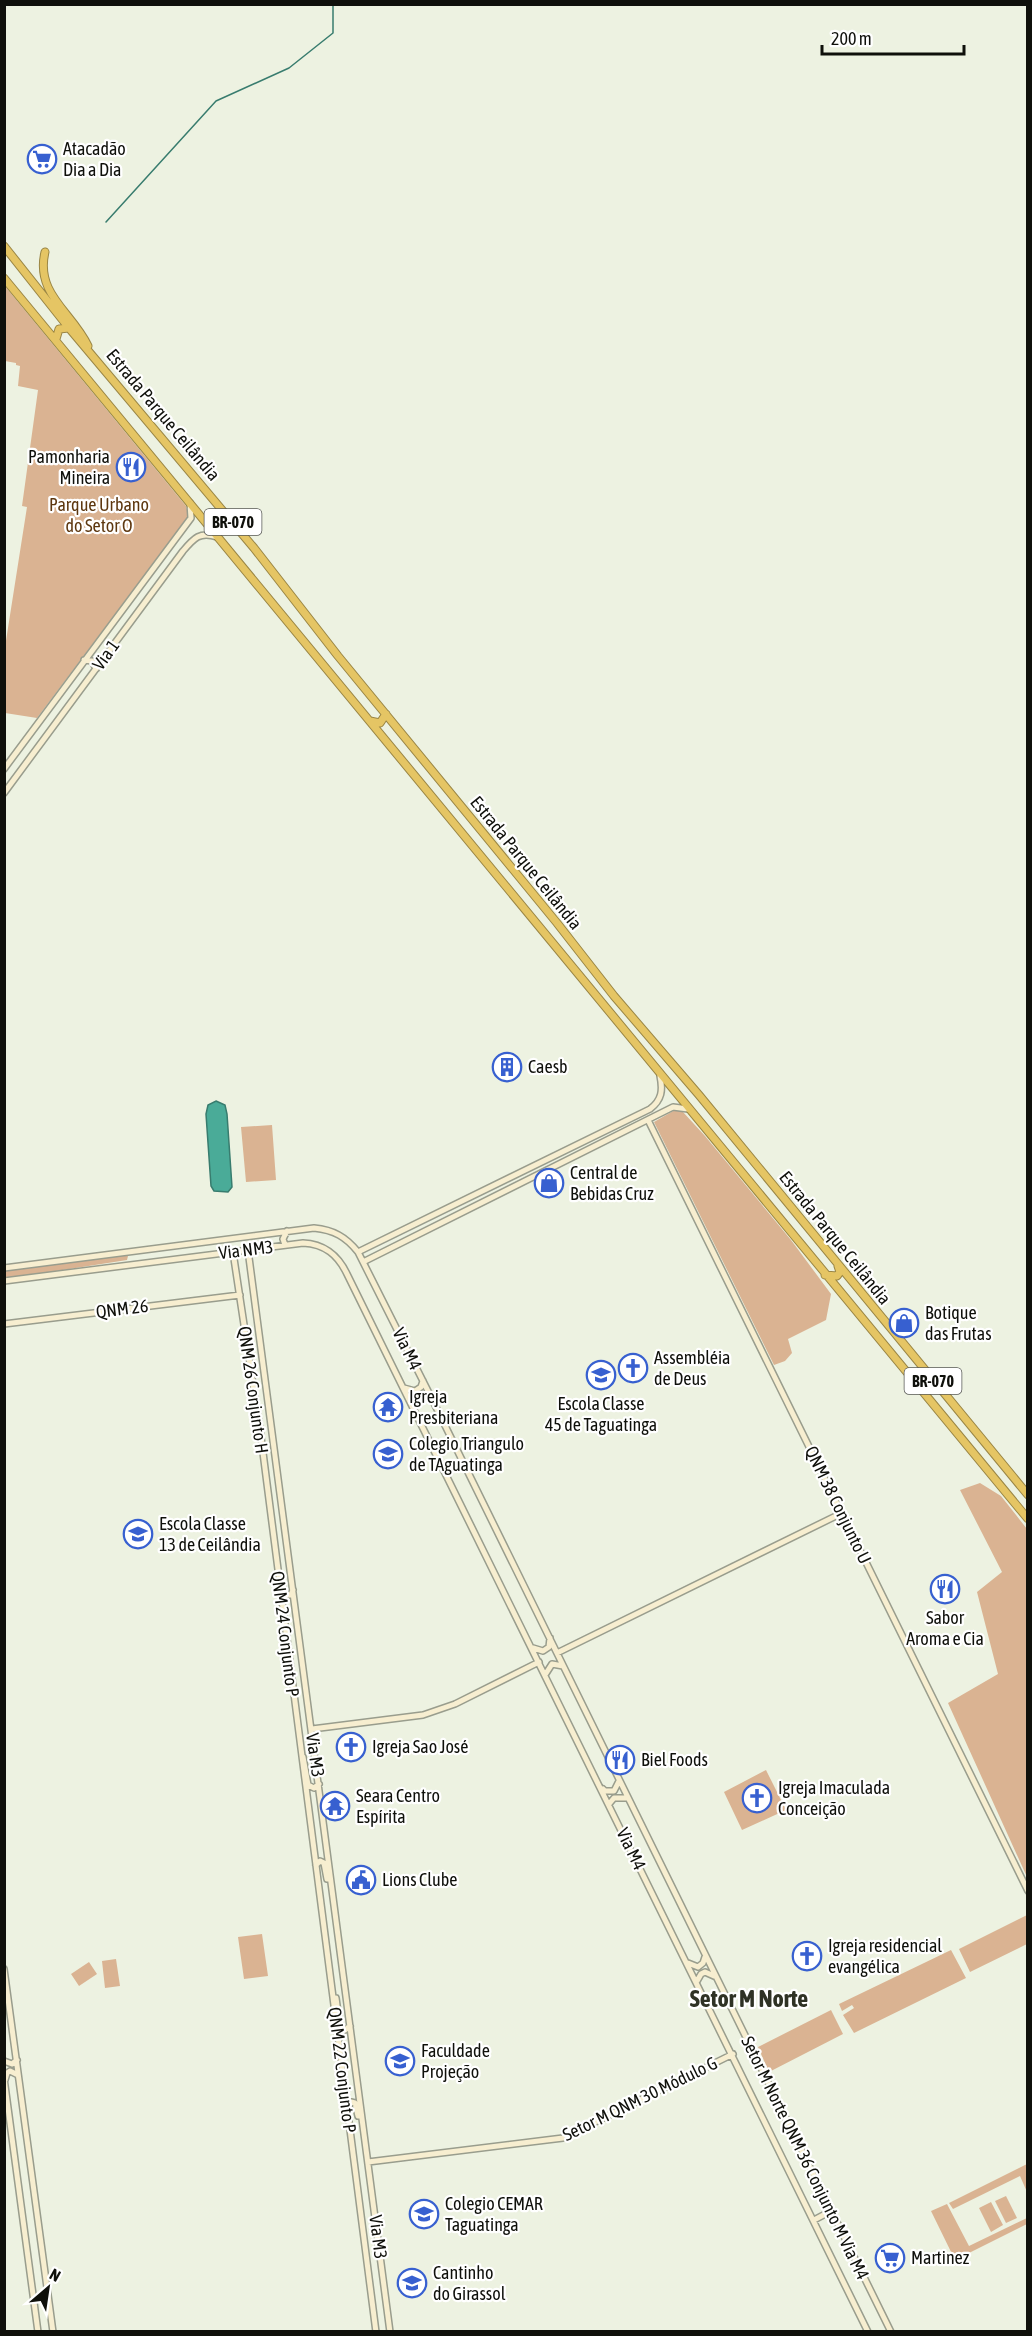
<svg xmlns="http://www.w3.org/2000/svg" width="1032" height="2336" viewBox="0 0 1032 2336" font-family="'Asap Condensed',sans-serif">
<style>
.green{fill:#dab392}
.water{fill:#4aab98;stroke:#387c6e;stroke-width:1.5}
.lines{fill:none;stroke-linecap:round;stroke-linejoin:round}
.stream{stroke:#387c6e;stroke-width:1.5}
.secondary-casing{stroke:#999d8d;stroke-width:8}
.highway-casing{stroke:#9a8645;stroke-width:9}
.secondary{stroke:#f7eed0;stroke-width:5}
.highway{stroke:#e5c564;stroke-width:7}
.labels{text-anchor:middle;stroke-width:4.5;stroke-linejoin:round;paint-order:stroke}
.shield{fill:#fff;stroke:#575854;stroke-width:1.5}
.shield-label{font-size:16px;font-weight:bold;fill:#0f100b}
.poi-label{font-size:18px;fill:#0f100b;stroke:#fff;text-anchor:start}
.street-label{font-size:18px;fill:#0f100b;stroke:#fff}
.park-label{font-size:18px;fill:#5d370f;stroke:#fff}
.district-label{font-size:24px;font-weight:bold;fill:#2f3225;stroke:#fff}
</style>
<rect width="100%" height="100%" fill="#edf2e1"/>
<!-- green -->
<path class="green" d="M4 285 186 506 189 516 37 718 5 713V647L27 507 22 506 38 390 18 386 20 366 16 365V363L5 361Z
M675 1110 683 1112 705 1136 791 1240 831 1294 826 1320 788 1339 792 1353 785 1361 774 1365 654 1122Z
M272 1125 276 1180 246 1182 241 1127Z
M124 1255 128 1256 127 1260 5 1279 4 1269Z
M980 1483 1001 1496 1027 1529V1877L948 1703 998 1674 977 1592 1002 1572 960 1490Z
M766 1770 786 1810 742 1830 724 1792Z
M1027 1915V1944L970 1972 959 1949Z
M262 1934 268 1976 244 1979 238 1937Z
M951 1950 966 1978 854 2033 843 2015 854 2008 852 2005 842 2011 839 2004Z
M116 1959 120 1986 105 1988 102 1961Z
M89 1962 97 1974 79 1986 71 1974Z
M831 2010 843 2034 769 2072 758 2047Z
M1027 2164V2192L1020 2176 953 2209 949 2203Z
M1006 2196 1017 2218 1006 2223 995 2201Z
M991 2202 1003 2225 991 2232 979 2208Z
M947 2204 969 2246 1027 2218V2224L955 2260 931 2211Z"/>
<!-- water -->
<path class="water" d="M216 1101 225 1105 227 1114 232 1187 228 1192 214 1191 211 1186 206 1114 208 1105Z"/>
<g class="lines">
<!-- stream -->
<path class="stream" d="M106 222 216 101 289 68 333 33V4"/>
<!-- secondary casing -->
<g class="secondary-casing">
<path id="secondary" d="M84 660 92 661 96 669
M4 769 191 518 190 503
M4 793 183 551C194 538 200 531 217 537
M648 1120 1028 1891
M285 1245 283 1239 287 1231
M248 1250 390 2332
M233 1252 261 1437 376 2332
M358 1252 650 1109C662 1100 663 1090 660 1076
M363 1262 673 1107 688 1109
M4 1268 314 1228C334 1230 346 1237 358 1252L431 1397 891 2332
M4 1281 303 1243C325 1244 338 1255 347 1274L868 2332
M4 1324 240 1295
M404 1388 415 1391 421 1387 423 1381
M411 1404 420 1396 431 1397
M283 1587V1593L286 1595H291L293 1590
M533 1648 543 1651 549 1647 550 1638
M557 1653 842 1513
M545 1675 552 1664 563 1666
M312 1729 423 1715 455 1704 539 1662
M303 1757 308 1785 314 1788 319 1784
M603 1789 605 1791H614L619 1781
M609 1804 614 1798H628
M316 1865 320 1861 324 1863 327 1879
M688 1963 698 1967 703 1963 705 1957
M4 1969 53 2332
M697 1981 701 1974 705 1972 714 1976
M336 1998 340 2027 345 2030 350 2026
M4 2061 12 2064 17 2060
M4 2078 38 2332
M5 2080 7 2073 10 2071 18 2075
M347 2107 351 2102 355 2103 358 2116
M368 2162 563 2138 733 2054
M814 2220 831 2211"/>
</g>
<!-- highway casing -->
<g class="highway-casing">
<path id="highway" d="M4 246 69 328 254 548 338 656 557 923 614 996 699 1095 1028 1495
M45 252C35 294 72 312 88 346
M4 278 1028 1519
M56 339 59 329 69 328
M370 721 380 723 386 714
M825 1275 837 1276 840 1272 838 1266"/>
</g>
<!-- secondary -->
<use href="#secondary" class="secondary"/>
<!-- highway -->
<use href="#highway" class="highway"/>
</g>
<!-- icons -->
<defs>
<g id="supermarket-ring" transform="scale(1.5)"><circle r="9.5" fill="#fff" stroke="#3760d0" stroke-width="1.5"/><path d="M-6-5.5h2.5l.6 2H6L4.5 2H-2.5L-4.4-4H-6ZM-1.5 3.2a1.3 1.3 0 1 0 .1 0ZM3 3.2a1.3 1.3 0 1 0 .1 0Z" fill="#3760d0"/></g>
<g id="restaurant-ring" transform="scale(1.5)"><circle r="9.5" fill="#fff" stroke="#3760d0" stroke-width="1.5"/><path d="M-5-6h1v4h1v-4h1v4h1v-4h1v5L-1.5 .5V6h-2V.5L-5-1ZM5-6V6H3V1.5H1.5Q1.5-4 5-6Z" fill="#3760d0"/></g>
<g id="building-ring" transform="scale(1.5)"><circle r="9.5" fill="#fff" stroke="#3760d0" stroke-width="1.5"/><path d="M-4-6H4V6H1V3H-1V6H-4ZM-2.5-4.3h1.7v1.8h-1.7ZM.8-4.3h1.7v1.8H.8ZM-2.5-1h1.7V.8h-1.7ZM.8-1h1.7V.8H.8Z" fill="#3760d0"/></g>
<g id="shop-ring" transform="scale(1.5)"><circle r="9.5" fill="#fff" stroke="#3760d0" stroke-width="1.5"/><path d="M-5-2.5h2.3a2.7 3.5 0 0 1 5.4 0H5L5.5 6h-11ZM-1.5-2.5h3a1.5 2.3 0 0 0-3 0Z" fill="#3760d0"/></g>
<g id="church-ring" transform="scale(1.5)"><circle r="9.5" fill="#fff" stroke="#3760d0" stroke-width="1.5"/><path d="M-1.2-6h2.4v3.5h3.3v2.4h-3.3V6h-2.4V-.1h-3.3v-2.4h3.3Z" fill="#3760d0"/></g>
<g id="school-ring" transform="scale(1.5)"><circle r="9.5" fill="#fff" stroke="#3760d0" stroke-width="1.5"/><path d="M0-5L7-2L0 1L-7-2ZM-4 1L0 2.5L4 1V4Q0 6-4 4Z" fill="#3760d0"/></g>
<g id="temple-ring" transform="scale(1.5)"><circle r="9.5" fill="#fff" stroke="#3760d0" stroke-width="1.5"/><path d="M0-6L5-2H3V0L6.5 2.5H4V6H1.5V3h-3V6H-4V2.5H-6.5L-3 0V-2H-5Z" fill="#3760d0"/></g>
<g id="civic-ring" transform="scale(1.5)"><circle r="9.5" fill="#fff" stroke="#3760d0" stroke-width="1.5"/><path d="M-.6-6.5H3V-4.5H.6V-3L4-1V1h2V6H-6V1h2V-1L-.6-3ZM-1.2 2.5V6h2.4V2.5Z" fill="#3760d0"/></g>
<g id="university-ring" transform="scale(1.5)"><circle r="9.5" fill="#fff" stroke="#3760d0" stroke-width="1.5"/><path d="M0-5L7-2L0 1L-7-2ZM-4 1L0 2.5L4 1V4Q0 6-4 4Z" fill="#3760d0"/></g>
</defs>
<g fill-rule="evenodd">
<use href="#supermarket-ring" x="42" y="159"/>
<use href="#restaurant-ring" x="131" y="467"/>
<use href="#building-ring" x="507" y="1067"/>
<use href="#shop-ring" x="549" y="1183"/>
<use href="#shop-ring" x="904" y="1323"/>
<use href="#church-ring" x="633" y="1368"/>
<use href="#school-ring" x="601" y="1375"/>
<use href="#temple-ring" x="388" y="1407"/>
<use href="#school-ring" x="388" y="1454"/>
<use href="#school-ring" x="138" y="1534"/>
<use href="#restaurant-ring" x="945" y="1589"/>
<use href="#church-ring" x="351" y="1747"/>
<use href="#restaurant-ring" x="620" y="1760"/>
<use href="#church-ring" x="757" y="1798"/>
<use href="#temple-ring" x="335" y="1806"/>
<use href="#civic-ring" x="361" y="1880"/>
<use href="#church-ring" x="807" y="1956"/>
<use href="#university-ring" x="400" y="2061"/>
<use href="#school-ring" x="424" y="2214"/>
<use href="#supermarket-ring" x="890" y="2258"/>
<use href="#school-ring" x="412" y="2283"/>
</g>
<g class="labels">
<!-- shield labels -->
<g class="shield">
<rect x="204.5" y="509" width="57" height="26" rx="4.5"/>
<rect x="904.5" y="1368" width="57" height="26" rx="4.5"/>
</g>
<g class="shield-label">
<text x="233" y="528">BR-070</text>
<text x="933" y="1387">BR-070</text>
</g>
<!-- poi labels -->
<g class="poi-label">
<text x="63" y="155">Atacadão<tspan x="63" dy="21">Dia a Dia</tspan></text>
<text x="110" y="463" text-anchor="end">Pamonharia<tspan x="110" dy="21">Mineira</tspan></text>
<text x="528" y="1073">Caesb</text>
<text x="570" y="1179">Central de<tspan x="570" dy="21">Bebidas Cruz</tspan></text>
<text x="925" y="1319">Botique<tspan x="925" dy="21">das Frutas</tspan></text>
<text x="654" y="1364">Assembléia<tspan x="654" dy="21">de Deus</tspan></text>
<text x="409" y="1403">Igreja<tspan x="409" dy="21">Presbiteriana</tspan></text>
<text x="601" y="1410" text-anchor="middle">Escola Classe<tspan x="601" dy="21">45 de Taguatinga</tspan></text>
<text x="409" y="1450">Colegio Triangulo<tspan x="409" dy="21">de TAguatinga</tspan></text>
<text x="159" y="1530">Escola Classe<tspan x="159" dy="21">13 de Ceilândia</tspan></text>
<text x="945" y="1624" text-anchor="middle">Sabor<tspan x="945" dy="21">Aroma e Cia</tspan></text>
<text x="372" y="1753">Igreja Sao José</text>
<text x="641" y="1766">Biel Foods</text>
<text x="778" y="1794">Igreja Imaculada<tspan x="778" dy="21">Conceição</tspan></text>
<text x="356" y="1802">Seara Centro<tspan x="356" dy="21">Espírita</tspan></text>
<text x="382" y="1886">Lions Clube</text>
<text x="828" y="1952">Igreja residencial<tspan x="828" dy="21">evangélica</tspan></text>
<text x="421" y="2057">Faculdade<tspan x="421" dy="21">Projeção</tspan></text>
<text x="445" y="2210">Colegio CEMAR<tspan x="445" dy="21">Taguatinga</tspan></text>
<text x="911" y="2264">Martinez</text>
<text x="433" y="2279">Cantinho<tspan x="433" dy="21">do Girassol</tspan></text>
</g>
<!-- street labels -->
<g class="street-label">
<text transform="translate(163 415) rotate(50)" y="6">Estrada Parque Ceilândia</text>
<text transform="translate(106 655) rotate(-54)" y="6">Via 1</text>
<text transform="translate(526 863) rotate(51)" y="6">Estrada Parque Ceilândia</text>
<text transform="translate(835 1238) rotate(51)" y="6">Estrada Parque Ceilândia</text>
<text transform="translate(246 1250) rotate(-7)" y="6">Via NM3</text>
<text transform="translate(122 1309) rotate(-7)" y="6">QNM 26</text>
<text transform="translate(407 1349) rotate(64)" y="6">Via M4</text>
<text transform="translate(253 1390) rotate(82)" y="6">QNM 26 Conjunto H</text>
<text transform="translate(838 1505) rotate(64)" y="6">QNM 38 Conjunto U</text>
<text transform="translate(285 1634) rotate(83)" y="6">QNM 24 Conjunto P</text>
<text transform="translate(315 1755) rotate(82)" y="6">Via M3</text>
<text transform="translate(631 1849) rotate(64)" y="6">Via M4</text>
<text transform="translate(342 2070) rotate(83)" y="6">QNM 22 Conjunto P</text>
<text transform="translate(640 2099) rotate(-26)" y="6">Setor M QNM 30 Módulo G</text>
<text transform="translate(805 2158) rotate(64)" y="6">Setor M Norte QNM 36 Conjunto M Via M4</text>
<text transform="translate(378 2237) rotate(83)" y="6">Via M3</text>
</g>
<!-- park labels -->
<g class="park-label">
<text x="99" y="511">Parque Urbano<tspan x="99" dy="21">do Setor O</tspan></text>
</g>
<!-- district labels -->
<g class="district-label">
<text x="749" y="2007">Setor M Norte</text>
</g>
</g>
<!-- border -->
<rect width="1032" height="2336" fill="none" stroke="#0f100b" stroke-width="12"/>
<!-- north arrow -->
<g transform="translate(48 2288) rotate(29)" stroke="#ffffff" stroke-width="4.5" paint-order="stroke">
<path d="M0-4.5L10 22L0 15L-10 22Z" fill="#0f100b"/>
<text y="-9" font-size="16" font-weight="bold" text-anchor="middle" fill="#0f100b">N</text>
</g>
<!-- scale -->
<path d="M822 45v9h142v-9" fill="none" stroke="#0f100b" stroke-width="3"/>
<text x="831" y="45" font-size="18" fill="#0f100b" stroke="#ffffff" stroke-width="4.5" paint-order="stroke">200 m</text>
</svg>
